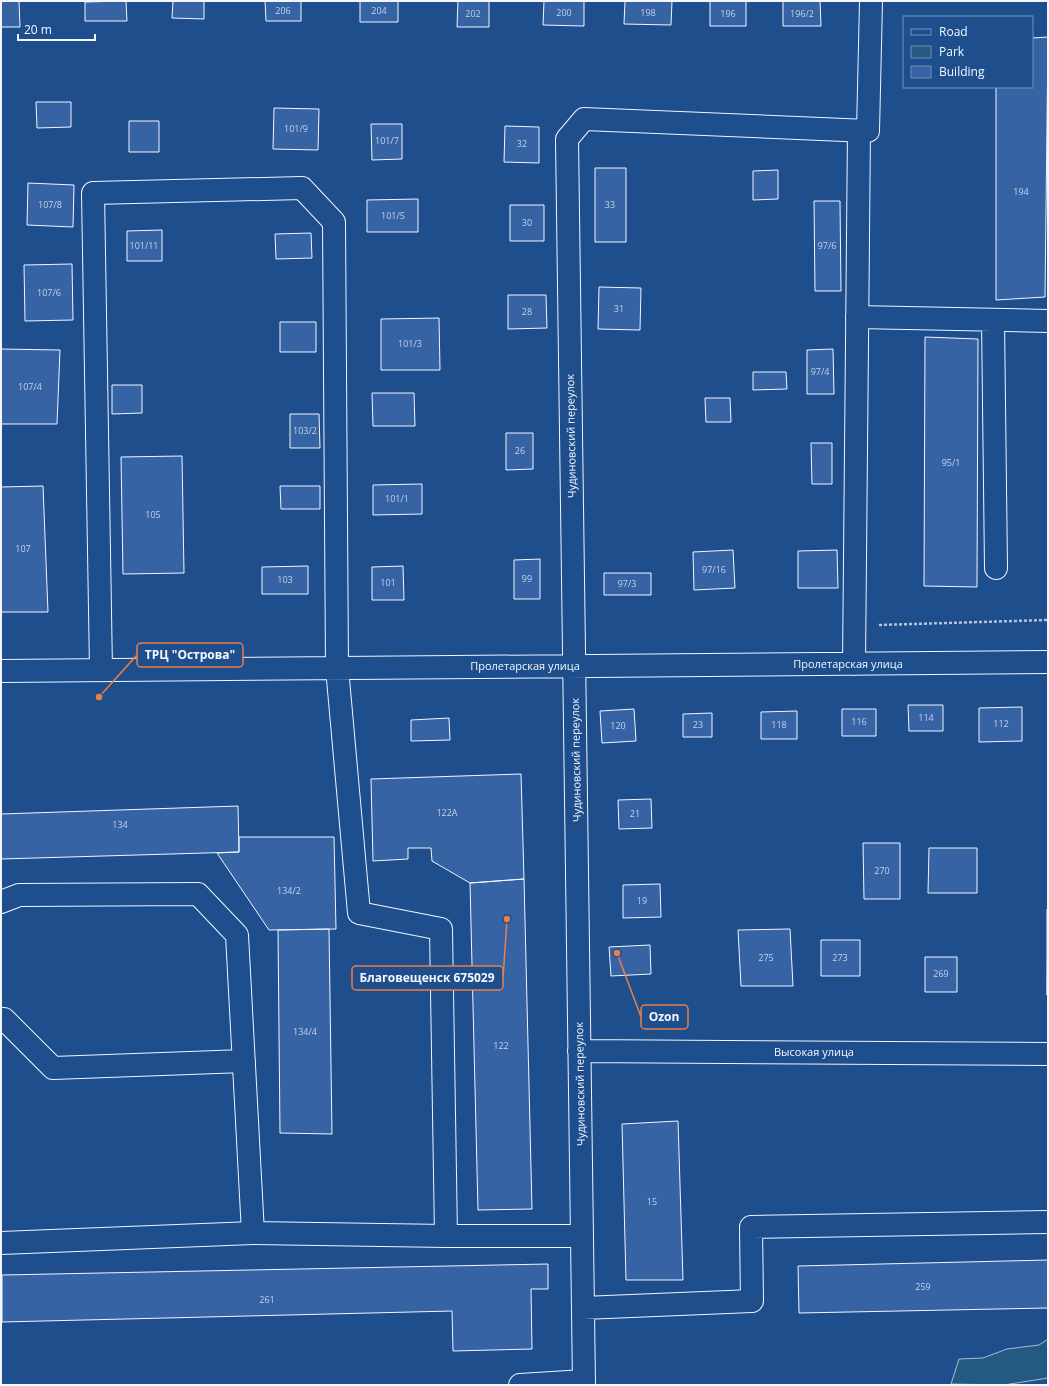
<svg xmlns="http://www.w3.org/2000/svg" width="1049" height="1386" viewBox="0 0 1049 1386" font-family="'Open Sans',sans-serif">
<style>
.green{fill:#245a82;stroke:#a8bbd7}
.building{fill:#3563a3;stroke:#f2f6ff}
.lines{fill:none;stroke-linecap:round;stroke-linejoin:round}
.minor-casing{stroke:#f2f6ff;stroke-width:24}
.path{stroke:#b3c4dc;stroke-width:2.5;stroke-dasharray:3 2;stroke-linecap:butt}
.minor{stroke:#1f4e8c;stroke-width:22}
.labels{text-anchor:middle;stroke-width:3;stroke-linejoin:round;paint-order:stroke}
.number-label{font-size:9px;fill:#c3d1e8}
.street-label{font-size:11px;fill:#f2f6ff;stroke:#1f4e8c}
.leader{fill:none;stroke:#ea8049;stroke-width:1.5}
.callout-dot{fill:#ea8049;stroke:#1f4e8c;stroke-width:1.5}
.callout{fill:#1f4e8c;stroke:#ea8049;stroke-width:1.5}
.callout-label{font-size:12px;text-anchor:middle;font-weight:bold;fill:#f2f6ff}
</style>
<rect width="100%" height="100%" fill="#1f4e8c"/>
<!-- green -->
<path class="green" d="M1048 1339V1378L1004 1385 951 1384 959 1359 983 1358 1007 1349 1039 1345Z"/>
<!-- building -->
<path class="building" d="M1 1H19L20 27H1Z
M126 1 127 21H85V2Z
M173 1H204V19L172 18Z
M265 1H301V21H266Z
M360 1H398V22H360Z
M458 1H489V27H457Z
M544 1H584V26L543 25Z
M625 1H672L671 25 624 24Z
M710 1H746V26H710Z
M783 1H820L821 26H783Z
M1048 37 1045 297 996 300V87H1032V38Z
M36 102H71V127L37 128Z
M274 108 319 109 318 150 273 149Z
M129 121H159V152H129Z
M371 124H402V159L372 160Z
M505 126 539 127V163L504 162Z
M595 168H626V242H595Z
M778 170V199L753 200V171Z
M28 183 74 185 73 227 27 225Z
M418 199V232H367V200Z
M814 201H840L841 291H815Z
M510 205H544V241H510Z
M162 230V261H127V231Z
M311 233 312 258 276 259 275 234Z
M72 264 73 320 25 321 24 265Z
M599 287 641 288 640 330 598 329Z
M508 295H546L547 328 508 329Z
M439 318 440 370H381V319Z
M280 322H316V352H280Z
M925 337 978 339 977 587 924 586Z
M1 349 60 350 57 424H1Z
M833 349 834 394H807V350Z
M753 372H786L787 389 753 390Z
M112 385H142V413L112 414Z
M372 393H414L415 426H373Z
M705 398H730L731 422H706Z
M290 414H319L320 448H290Z
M506 433H533V469L506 470Z
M811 443H832V484H812Z
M182 456 184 573 123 574 121 457Z
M422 484V514L373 515V485Z
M43 486 48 612H1V487Z
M280 486H320V509H281Z
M733 550 735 588 694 590 693 552Z
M837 550 838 588H798V551Z
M540 559V599H514V560Z
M308 566V594H262V567Z
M403 566 404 600H372V567Z
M604 573H651V595H604Z
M908 705H943V731H909Z
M1022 707V741L979 742V708Z
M634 709 636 741 602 743 600 711Z
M842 709H876V736H842Z
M797 711V739H761V712Z
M712 713V737H683V714Z
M449 718 450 740 411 741V720Z
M521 774 524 879 470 883 432 861 431 848H408V859L373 861 371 779Z
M651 799 652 828 619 829 618 800Z
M238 806 239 852 1 859V814Z
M239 837H334L336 929 269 930 217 853 239 852Z
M863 843H900V899H864Z
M929 848H977V893H928Z
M524 879 532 1209 478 1210 470 883Z
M660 884 661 917 623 918V885Z
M1047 909H1048L1047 995Z
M329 929 332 1134 280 1133 278 930Z
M790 929 793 986H741L738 930Z
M821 940H860V976H821Z
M650 945 651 974 611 976 609 947Z
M925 957H957V992H925Z
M678 1121 683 1280H626L622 1124Z
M1048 1260V1308L799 1313 798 1266Z
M548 1264V1289H531L532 1349 453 1351 452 1311 2 1322V1275Z"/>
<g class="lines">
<!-- minor casing -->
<g class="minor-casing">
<path id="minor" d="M857 317 1048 321
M993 320 996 568
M854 664 859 130
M101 670 93 193 302 188 334 222 337 668 359 913 441 929 446 1236
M1 671 1048 662
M1 902 19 895 198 894 237 935 253 1233
M1 1019H4L53 1068 244 1061
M579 1051 1048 1054
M1 1243 253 1233 446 1236H582
M583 1308 752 1301 751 1227 1048 1222
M520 1385 584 1381
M584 1385 567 139 584 119 868 131 871 1"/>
</g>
<!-- path -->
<path class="path" d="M879 625 1048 620"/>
<!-- minor -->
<use href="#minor" class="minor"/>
</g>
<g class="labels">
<!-- number labels -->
<g class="number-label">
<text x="283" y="14">206</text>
<text x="379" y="14">204</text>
<text x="564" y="16">200</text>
<text x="648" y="16">198</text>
<text x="473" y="17">202</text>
<text x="728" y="17">196</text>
<text x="802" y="17">196/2</text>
<text x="296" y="132">101/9</text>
<text x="387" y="144">101/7</text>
<text x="522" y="147">32</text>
<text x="1021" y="195">194</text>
<text x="50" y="208">107/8</text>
<text x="610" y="208">33</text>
<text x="393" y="219">101/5</text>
<text x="527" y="226">30</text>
<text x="144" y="249">101/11</text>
<text x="827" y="249">97/6</text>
<text x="49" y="296">107/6</text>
<text x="619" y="312">31</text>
<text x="527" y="315">28</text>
<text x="410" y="347">101/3</text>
<text x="820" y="375">97/4</text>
<text x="30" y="390">107/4</text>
<text x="305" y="434">103/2</text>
<text x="520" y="454">26</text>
<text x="951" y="466">95/1</text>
<text x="397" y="502">101/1</text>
<text x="153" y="518">105</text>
<text x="23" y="552">107</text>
<text x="714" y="573">97/16</text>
<text x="527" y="582">99</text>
<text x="285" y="583">103</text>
<text x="388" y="586">101</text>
<text x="627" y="587">97/3</text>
<text x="926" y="721">114</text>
<text x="859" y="725">116</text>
<text x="1001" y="727">112</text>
<text x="698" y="728">23</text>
<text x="779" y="728">118</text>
<text x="618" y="729">120</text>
<text x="447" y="816">122А</text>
<text x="635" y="817">21</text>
<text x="120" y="828">134</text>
<text x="882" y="874">270</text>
<text x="289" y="894">134/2</text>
<text x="642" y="904">19</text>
<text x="766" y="961">275</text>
<text x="840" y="961">273</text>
<text x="941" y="977">269</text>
<text x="305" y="1035">134/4</text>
<text x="501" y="1049">122</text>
<text x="652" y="1205">15</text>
<text x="923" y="1290">259</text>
<text x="267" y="1303">261</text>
</g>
<!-- street labels -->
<g class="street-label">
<text transform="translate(571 436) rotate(-91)" y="4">Чудиновский переулок</text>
<text x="848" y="668">Пролетарская улица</text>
<text x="525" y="670">Пролетарская улица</text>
<text transform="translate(576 760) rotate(-91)" y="4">Чудиновский переулок</text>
<text x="814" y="1056">Высокая улица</text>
<text transform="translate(580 1084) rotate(-91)" y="4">Чудиновский переулок</text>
</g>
</g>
<!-- callouts -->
<path class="leader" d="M99 697L137 655M507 919L503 978M617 953L641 1017"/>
<g class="callout-dot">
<circle cx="99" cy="697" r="4"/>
<circle cx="507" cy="919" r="4"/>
<circle cx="617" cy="953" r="4"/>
</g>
<g class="callout">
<rect x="137" y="643" width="106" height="24" rx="4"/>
<rect x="352" y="966" width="151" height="24" rx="4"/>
<rect x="641" y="1005" width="47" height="24" rx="4"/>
</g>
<g class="callout-label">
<text x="190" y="659">ТРЦ "Острова"</text>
<text x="427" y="982">Благовещенск 675029</text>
<text x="664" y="1021">Ozon</text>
</g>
<!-- border -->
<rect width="1049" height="1386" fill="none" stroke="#f2f6ff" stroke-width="4"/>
<!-- legend -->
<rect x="903" y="16" width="130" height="72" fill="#1f4e8c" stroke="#7391ba"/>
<rect x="911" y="29" width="20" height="6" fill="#1f4e8c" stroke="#7391ba"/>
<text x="939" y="36" font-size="12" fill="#f2f6ff">Road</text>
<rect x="911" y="46" width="20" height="12" fill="#245a82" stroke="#7391ba"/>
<text x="939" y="56" font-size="12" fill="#f2f6ff">Park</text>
<rect x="911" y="66" width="20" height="12" fill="#3563a3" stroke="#7391ba"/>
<text x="939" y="76" font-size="12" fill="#f2f6ff">Building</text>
<!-- scale -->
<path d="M18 34v6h77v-6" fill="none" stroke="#f2f6ff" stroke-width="2"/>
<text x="24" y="34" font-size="12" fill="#f2f6ff" stroke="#1f4e8c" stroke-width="3" paint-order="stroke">20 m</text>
</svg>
